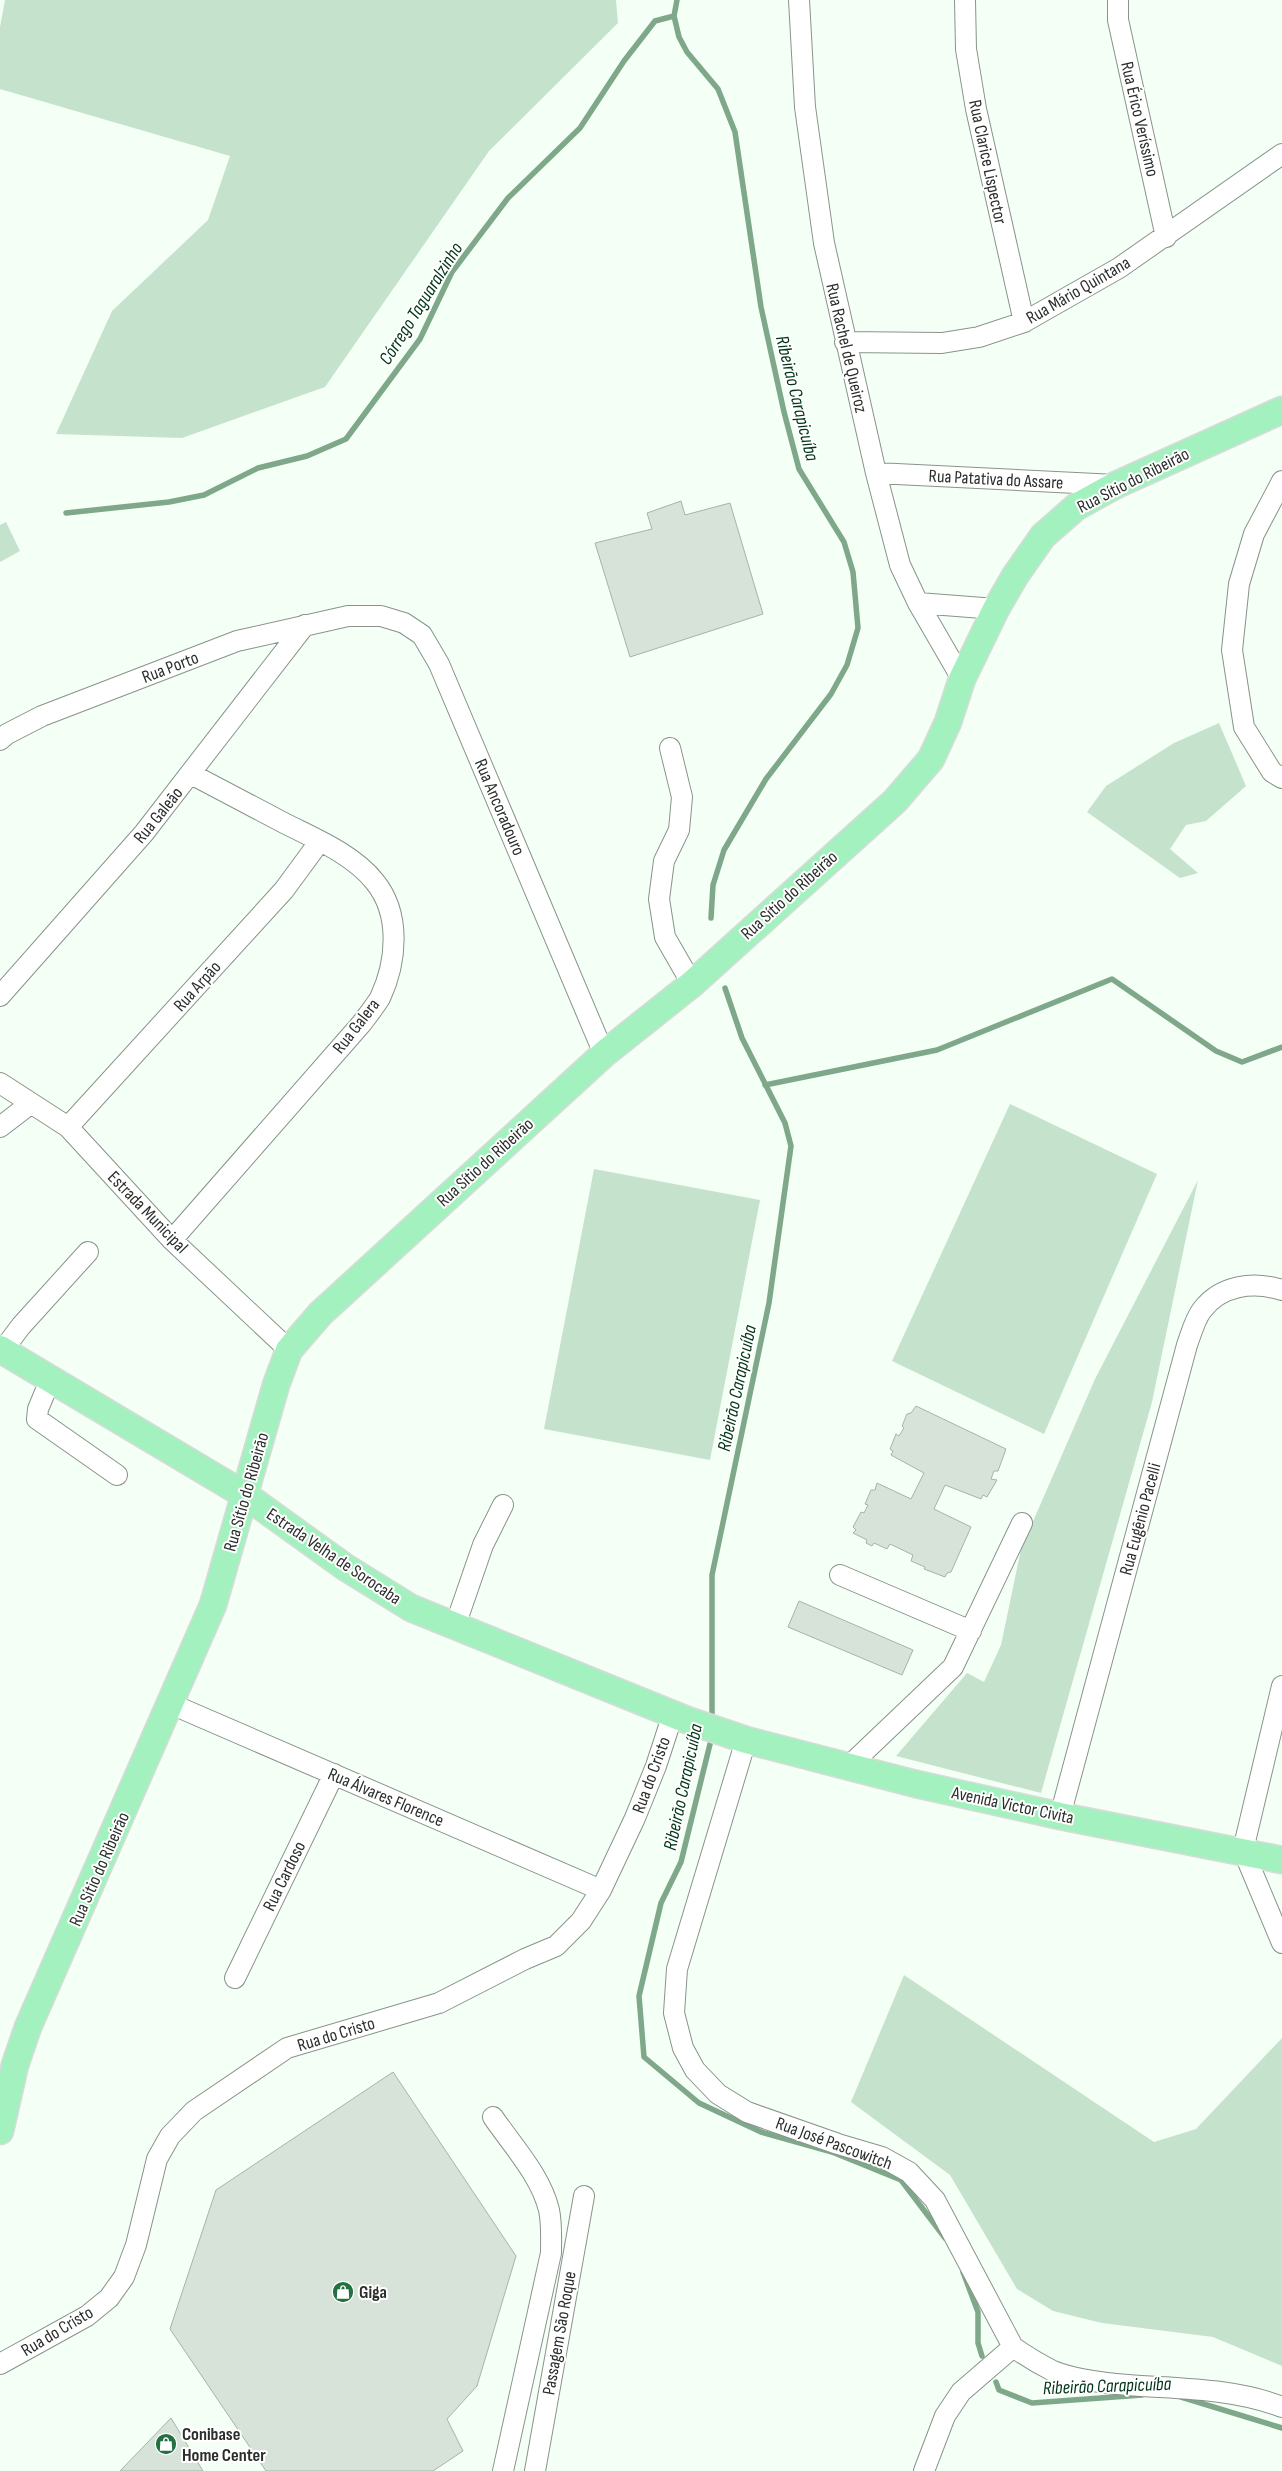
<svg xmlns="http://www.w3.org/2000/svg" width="1282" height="2471" viewBox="0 0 1282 2471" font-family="'Sofia Sans Condensed',sans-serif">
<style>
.green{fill:#c5e3cc}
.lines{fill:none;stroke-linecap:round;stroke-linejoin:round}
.stream{stroke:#7fa78a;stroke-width:5.5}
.building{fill:#d7e2d9;stroke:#a7b2a9}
.minor-casing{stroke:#89938b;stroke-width:22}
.major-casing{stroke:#d9dad9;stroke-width:29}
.minor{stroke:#fff;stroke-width:20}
.major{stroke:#a3f1be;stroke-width:26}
.labels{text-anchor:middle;stroke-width:4;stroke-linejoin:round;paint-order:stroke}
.street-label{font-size:18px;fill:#2b2f2c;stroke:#fff}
.poi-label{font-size:18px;font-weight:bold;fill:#2b2f2c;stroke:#fff;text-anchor:start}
.water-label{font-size:19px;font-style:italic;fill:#023518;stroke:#fff}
</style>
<rect width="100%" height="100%" fill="#f4fff6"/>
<!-- green -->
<path class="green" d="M5 0H616L618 23 489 151 325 387 182 438 56 434 112 311 208 220 230 156 0 89V27Z
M6 522 20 551 0 562V525Z
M1219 723 1246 786 1206 821 1186 825 1170 849 1198 873 1180 878 1087 812 1106 786 1174 743Z
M1010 1104 1157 1174 1044 1434 892 1361Z
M594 1169 760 1200 710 1460 544 1429Z
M1198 1180 1152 1402 1041 1793 896 1756 967 1673 984 1682 1001 1645 1021 1549 1095 1379Z
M904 1975 1154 2142 1196 2129 1282 2038V2366L1213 2337 1102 2323 1053 2311 1017 2289 950 2175 851 2102Z"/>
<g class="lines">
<!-- stream -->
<path class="stream" d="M677 0 674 16 679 37 687 52 718 89 735 132 761 307 784 412 799 469 844 542 853 572 858 628 847 665 831 694 766 779 724 850 713 885 711 918
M66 513 169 502 204 495 258 468 307 456 346 439 420 339 452 272 508 198 580 128 624 61 655 21 674 16
M765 1085 937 1050 1112 979 1216 1051 1242 1062 1282 1047
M712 1722V1575L769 1303 791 1146 785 1123 742 1038 725 988
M712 1736 681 1862 661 1903 639 1996 644 2057 699 2103 761 2132 832 2152 901 2180 945 2238
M963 2272 978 2312V2343L982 2356
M996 2382 999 2390 1032 2403 1142 2395
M1181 2397 1282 2428"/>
</g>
<!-- building -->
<path class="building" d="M681 501 685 515 730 503 763 614 630 657 595 543 652 529 647 513Z
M916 1406 1006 1449 998 1471H994L991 1479 997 1480 987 1497 983 1495 981 1499 945 1485 934 1509 971 1527 951 1572 947 1573 945 1577 924 1569 925 1567 911 1561 913 1555 890 1544 887 1549 874 1543 872 1546 866 1543 867 1540 853 1533 856 1530 853 1527 861 1512 864 1513 868 1505 865 1504 871 1490H875L877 1483 911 1499 924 1473 891 1455 893 1451 890 1449 896 1434 899 1436 904 1428 902 1426 907 1414 911 1413Z
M799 1601 913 1650 902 1675 788 1627Z
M393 2072 516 2256 477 2386 447 2419 463 2451 433 2471H266L170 2329 216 2190Z
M171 2418 203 2471H120Z"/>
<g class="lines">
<!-- minor casing -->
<g class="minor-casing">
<path id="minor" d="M799 0 805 107 824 243 876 473 900 565 918 603 962 679
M965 0 966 49 976 109 1024 322
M1118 0V20L1166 237
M845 342 942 343 979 337 1024 322 1119 268 1282 154
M876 473 1116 485
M1282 481 1254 534 1239 584 1232 650 1244 727 1272 772 1282 778
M918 603 996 609
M0 740 7 734 42 716 237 641 348 616H381L404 623 422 635 439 664 604 1054
M670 748 682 797 679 830 664 861 659 899 665 937 692 984
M0 996 144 833 305 625
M0 1083 68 1127 172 1240 289 1350
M0 1127 30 1104
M68 1127 284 890 320 841
M172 1240 362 1023C368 1015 375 1006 380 998 397 962 401 914 375 882 354 855 316 839 286 824 254 807 223 791 191 774
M3 1350 21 1326 88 1252
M51 1378 38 1409 37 1419 117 1475
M840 1575 971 1631
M455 1626 483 1545 503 1505
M1282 1686 1243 1850 1282 1943
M171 1704 601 1890
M746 1740 677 1969 674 2013 683 2048 695 2070 718 2094 747 2112 838 2144 882 2157 909 2172 935 2200 1013 2347C1026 2356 1039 2364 1053 2371 1075 2380 1103 2383 1128 2385 1179 2389 1234 2388 1282 2407
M849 1766 953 1667 1022 1523
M1060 1816 1187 1345C1191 1334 1195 1319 1202 1310 1221 1285 1253 1281 1282 1290
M235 1978 334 1774
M493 2117C512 2145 541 2176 549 2210 552 2224 551 2238 551 2253L503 2471
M0 2364 87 2316 109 2298 124 2277 136 2245 157 2159 170 2136 194 2111 287 2048 439 2003 525 1959 556 1946 581 1921 601 1890 635 1818 656 1766 673 1714
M535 2471 584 2196
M924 2471 945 2416 961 2392 1013 2347"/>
</g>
<!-- major casing -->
<g class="major-casing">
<path id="major" d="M0 1349 245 1495 345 1567 411 1608 687 1720 746 1740 916 1784 1060 1816 1282 1860
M0 2131 15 2065 28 2027 213 1605 276 1385 289 1350 320 1314 604 1054 692 984 895 801 931 759 948 722 962 679 996 609 1015 576 1043 536 1076 507 1116 485 1282 410"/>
</g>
<!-- minor -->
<use href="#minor" class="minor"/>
<!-- major -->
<use href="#major" class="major"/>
</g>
<!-- icons -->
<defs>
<g id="shop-disc" transform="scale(1.125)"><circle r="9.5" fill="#237141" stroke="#fff"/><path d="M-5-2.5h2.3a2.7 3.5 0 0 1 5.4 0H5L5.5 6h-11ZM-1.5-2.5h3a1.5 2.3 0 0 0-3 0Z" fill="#fff"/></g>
</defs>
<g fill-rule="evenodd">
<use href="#shop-disc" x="343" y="2292"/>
<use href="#shop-disc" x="166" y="2444"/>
</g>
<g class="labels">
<!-- street labels -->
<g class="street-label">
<text transform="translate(1140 119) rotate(77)" y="6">Rua Érico Veríssimo</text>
<text transform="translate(988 162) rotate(78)" y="6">Rua Clarice Lispector</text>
<text transform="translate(1078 290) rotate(-30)" y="6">Rua Mário Quintana</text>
<text transform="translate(847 348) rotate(77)" y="6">Rua Rachel de Queiroz</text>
<text transform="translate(996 479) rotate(3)" y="6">Rua Patativa do Assare</text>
<text transform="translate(1133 480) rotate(-27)" y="6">Rua Sítio do Ribeirão</text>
<text transform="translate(170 667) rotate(-21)" y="6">Rua Porto</text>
<text transform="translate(500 807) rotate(67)" y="6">Rua Ancoradouro</text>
<text transform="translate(158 815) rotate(-51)" y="6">Rua Galeão</text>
<text transform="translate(789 895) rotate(-42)" y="6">Rua Sítio do Ribeirão</text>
<text transform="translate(197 986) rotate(-48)" y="6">Rua Arpão</text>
<text transform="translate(356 1026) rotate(-52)" y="6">Rua Galera</text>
<text transform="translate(485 1162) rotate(-42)" y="6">Rua Sítio do Ribeirão</text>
<text transform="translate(148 1212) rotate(46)" y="6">Estrada Municipal</text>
<text transform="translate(246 1492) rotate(-74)" y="6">Rua Sítio do Ribeirão</text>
<text transform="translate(1140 1519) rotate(-75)" y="6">Rua Eugênio Pacelli</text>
<text transform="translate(334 1556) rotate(34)" y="6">Estrada Velha de Sorocaba</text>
<text transform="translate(651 1775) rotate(-70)" y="6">Rua do Cristo</text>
<text transform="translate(386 1797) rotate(23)" y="6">Rua Álvares Florence</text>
<text transform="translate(1013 1805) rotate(12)" y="6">Avenida Victor Civita</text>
<text transform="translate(99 1869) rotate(-66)" y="6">Rua Sítio do Ribeirão</text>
<text transform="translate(284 1876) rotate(-64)" y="6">Rua Cardoso</text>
<text transform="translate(336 2034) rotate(-17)" y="6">Rua do Cristo</text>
<text transform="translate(834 2143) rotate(20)" y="6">Rua José Pascowitch</text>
<text transform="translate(57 2331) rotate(-31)" y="6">Rua do Cristo</text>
<text transform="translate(559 2333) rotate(-80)" y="6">Passagem São Roque</text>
</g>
<!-- poi labels -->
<g class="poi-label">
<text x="359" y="2298">Giga</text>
<text x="182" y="2440">Conibase<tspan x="182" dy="21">Home Center</tspan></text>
</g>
<!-- water labels -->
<g class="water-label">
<text transform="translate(420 303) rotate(-58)" y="7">Córrego Taguaralzinho</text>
<text transform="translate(798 398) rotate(76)" y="7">Ribeirão Carapicuíba</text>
<text transform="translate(736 1388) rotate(-78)" y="7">Ribeirão Carapicuíba</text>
<text transform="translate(682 1787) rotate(-78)" y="7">Ribeirão Carapicuíba</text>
<text transform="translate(1107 2385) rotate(-2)" y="7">Ribeirão Carapicuíba</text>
</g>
</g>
</svg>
